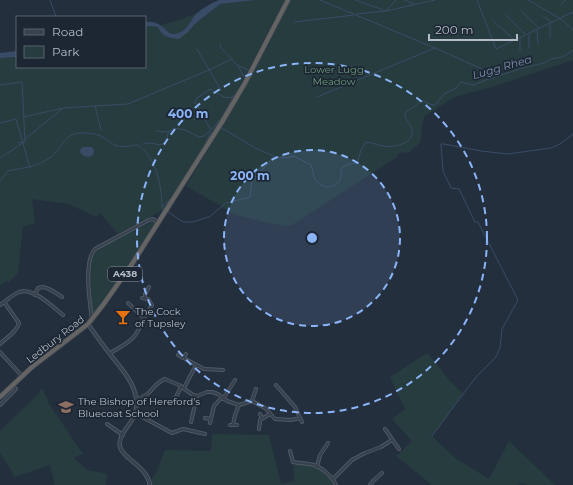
<svg xmlns="http://www.w3.org/2000/svg" width="573" height="485" viewBox="0 0 573 485" font-family="Montserrat,sans-serif">
<style>
.green{fill:#263c3f}
.water{fill:#394c67}
.lines{fill:none;stroke-linecap:round;stroke-linejoin:round}
.stream{stroke:#394c67;stroke-width:1}
.minor-casing{stroke:#565f6c;stroke-width:4}
.tertiary-casing{stroke:#565f6c;stroke-width:4.5}
.trunk-casing{stroke:#434c59;stroke-width:5.5}
.minor{stroke:#38414e;stroke-width:2.5}
.tertiary{stroke:#38414e;stroke-width:3}
.trunk{stroke:#656462;stroke-width:4}
.ring{fill:none;stroke:#8ab4f8;stroke-width:2;stroke-dasharray:7 5}
.labels{text-anchor:middle;stroke-width:3.5;stroke-linejoin:round;paint-order:stroke}
.shield{fill:#1d2633;stroke:#878f9c;stroke-width:1}
.shield-label{font-size:9px;font-weight:bold;fill:#b4bcc9}
.park-label{font-size:10px;fill:#6b9a76;stroke:#1d2633}
.poi-label{font-size:10px;fill:#b4bcc9;stroke:#1d2633;text-anchor:start}
.street-label{font-size:10px;fill:#b4bcc9;stroke:#1d2633}
.water-label{font-size:11px;font-style:italic;fill:#7c92b1;stroke:#1d2633}
.centre{fill:#8ab4f8;stroke:#1d2633;stroke-width:2}
.ring-label{font-size:12px;text-anchor:middle;font-weight:bold;fill:#8ab4f8;stroke:#1d2633;stroke-width:3.5;stroke-linejoin:round;paint-order:stroke}
</style>
<rect width="100%" height="100%" fill="#242f3e"/>
<!-- green -->
<path class="green" d="M257 0H285L228 108 165 209 118 234 100 213 97 217 68 204 32 199 35 223 23 227 18 273 9 282 7 281 0 286V58L17 57V67H145V27L150 26 158 27 160 31 168 37 188 32 196 23 220 4Z
M290 0H573V60L492 87 458 96 447 102 425 116 421 128 422 136 419 144 409 152 399 153 397 157 292 225 286 226 264 222 236 215 186 186 226 120Z
M199 12C187 25 179 45 161 25L182 19Z
M154 221 156 224 125 271 93 315 90 277V260L93 253 105 245Z
M427 353 438 365 447 378 463 394 432 436 454 457 489 479 509 441 555 485H526L525 483 516 485H432L396 456 412 441 392 419 405 409 390 377Z
M42 388 48 400 47 401 83 454 74 458 87 470 104 473 107 475 106 485H55L50 465 15 477 0 453V431L39 393Z
M212 434 269 435 281 484 294 481 293 462C316 467 321 466 336 485H152L151 480 156 473 165 450 211 451Z"/>
<!-- water -->
<path class="water" d="M219 0H257L220 4 196 23 188 32 179 39C170 38 162 37 158 27L150 26 145 27V22C164 19 166 38 178 33 187 31 191 19 197 13 203 8 212 3 219 0Z
M17 51V57L0 58V53Z
M85 147H92L94 150 93 155 89 157 84 156 80 152 81 148Z"/>
<g class="lines">
<!-- stream -->
<path class="stream" d="M50 0 56 17
M320 0 435 48 498 76
M355 0 386 11 435 0
M404 0 414 4
M477 0 496 49 573 12
M528 0 561 19 573 30
M561 5 565 0
M521 11 539 28
M357 14 386 11 396 0
M506 15 525 34
M543 16 552 23
M493 21 515 40
M295 22 354 15
M550 24V38
M537 31 538 44
M520 38V51
M220 44 221 48 238 66 244 77
M529 48V35
M197 49 221 90 215 92 224 97 231 98 234 95
M239 66 248 70
M0 85 22 82 25 142 18 143
M317 97 435 48
M95 106 101 130
M24 117 63 108 128 104 209 70 232 59
M194 120 202 115
M0 123 16 119 30 168
M222 128 257 149 276 157 285 158 294 156 311 165C313 169 312 173 314 177 319 188 333 191 340 180 342 176 340 171 342 168L349 164 357 163 361 150 366 142C372 142 378 146 384 146 395 148 415 143 412 129 411 122 404 121 405 113L416 105 420 101H424L432 105 436 104 445 93 455 89 461 82 473 85 486 80 523 68 544 63 551 59 563 57 573 50
M212 129 221 119 236 93
M157 131 163 132 170 131
M25 139 62 109
M143 144C154 139 165 154 168 133L174 128 185 130 199 137 204 136 211 130 195 102 196 99 210 89 215 92
M0 158 23 143
M190 169 205 145 211 132
M0 181 8 171C25 167 35 168 51 157 59 151 65 136 74 134 82 132 94 133 101 136 107 139 111 144 117 146 123 148 132 145 138 145 156 158 162 186 162 207L164 209
M163 206 172 198 177 189
M167 211 180 220 184 222H192L209 217 226 203 250 197 252 179 259 174 272 158 276 157
M432 436 463 394 477 376 496 357 500 348 502 329 518 300 478 222H475L459 189 451 188 443 171 441 144H444L481 151 508 154 551 148 560 144 573 134"/>
<!-- minor casing -->
<g class="minor-casing">
<path id="minor" d="M35 295 38 288C47 285 55 293 62 297
M142 298 148 299 152 305 144 318
M145 298V294L149 287
M0 305C6 301 12 295 19 292 33 287 53 307 63 315
M92 320C90 302 83 262 95 249L149 220 153 219 159 223
M0 344C6 338 17 332 19 323L4 302
M0 352 22 376
M112 352C131 341 135 340 144 318L128 303
M178 355 204 369 223 370
M183 358 186 354
M276 385 295 407 302 422
M184 388 196 365
M136 399C151 397 153 383 165 379L179 385 193 395 197 396 207 392H212L218 394 227 401 239 405 252 401 265 408 275 419 291 420 300 418
M175 399 181 387
M223 399 235 380
M252 401 256 389
M0 405 16 389 12 385
M135 413 172 433 183 429 205 434
M260 414 262 418
M205 418 210 419
M191 422 197 396
M210 423 214 406 222 397
M107 424 123 435
M230 425H237
M233 425 235 415 239 405
M259 429 260 420 270 414
M385 429 399 449
M290 451 293 462C299 463 304 463 309 464 320 465 332 476 336 485
M317 467 320 455 328 443
M333 479 352 460 365 453 381 447 392 440
M370 485 373 481 382 473"/>
</g>
<!-- tertiary casing -->
<g class="tertiary-casing">
<path id="tertiary" d="M88 324C95 334 102 344 110 354 123 371 142 389 135 414 132 424 117 435 120 447 124 460 146 465 150 485"/>
</g>
<!-- trunk casing -->
<g class="trunk-casing">
<path id="trunk" d="M0 397 32 367 88 324 103 305 132 264 222 122 245 83 288 0"/>
</g>
<!-- minor -->
<use href="#minor" class="minor"/>
<!-- tertiary -->
<use href="#tertiary" class="tertiary"/>
<!-- trunk -->
<use href="#trunk" class="trunk"/>
</g>
<!-- distance rings -->
<circle cx="312" cy="238" r="88" fill="#8ab4f8" fill-opacity=".12"/>
<g class="ring">
<circle cx="312" cy="238" r="88"/>
<circle cx="312" cy="238" r="175"/>
</g>
<!-- icons -->
<defs>
<g id="bar-bare" transform="scale(1.2)"><path d="M-6-5H6L.8 .8V4.5H3.5V6h-7V4.5H-.8V.8Z" fill="#e8710a" stroke="#1d2633" stroke-width="2.5" paint-order="stroke"/></g>
<g id="school-bare" transform="scale(1.2)"><path d="M0-5L7-2L0 1L-7-2ZM-4 1L0 2.5L4 1V4Q0 6-4 4Z" fill="#8d6e63" stroke="#1d2633" stroke-width="2.5" paint-order="stroke"/></g>
</defs>
<g fill-rule="evenodd">
<use href="#bar-bare" x="123" y="317"/>
<use href="#school-bare" x="66" y="407"/>
</g>
<g class="labels">
<!-- shield labels -->
<rect class="shield" x="108" y="267" width="34" height="14" rx="3"/>
<g class="shield-label">
<text x="125" y="277">A438</text>
</g>
<!-- park labels -->
<g class="park-label">
<text x="334" y="73">Lower Lugg<tspan x="334" dy="12">Meadow</tspan></text>
</g>
<!-- poi labels -->
<g class="poi-label">
<text x="135" y="315">The Cock<tspan x="135" dy="12">of Tupsley</tspan></text>
<text x="78" y="405">The Bishop of Hereford's<tspan x="78" dy="12">Bluecoat School</tspan></text>
</g>
<!-- street labels -->
<g class="street-label">
<text transform="translate(55 339) rotate(-38)" y="4">Ledbury Road</text>
</g>
<!-- water labels -->
<g class="water-label">
<text transform="translate(502 67) rotate(-16)" y="4">Lugg Rhea</text>
</g>
</g>
<circle cx="312" cy="238" r="6" class="centre"/>
<g class="ring-label">
<text x="188" y="118">400 m</text>
<text x="250" y="180">200 m</text>
</g>
<!-- legend -->
<rect x="16" y="16" width="130" height="52" fill="#1d2633" stroke="#59626f"/>
<rect x="24" y="29" width="20" height="6" fill="#38414e" stroke="#59626f"/>
<text x="52" y="36" font-size="12" fill="#b4bcc9">Road</text>
<rect x="24" y="46" width="20" height="12" fill="#263c3f" stroke="#59626f"/>
<text x="52" y="56" font-size="12" fill="#b4bcc9">Park</text>
<!-- scale -->
<path d="M429 34v6h88v-6" fill="none" stroke="#b4bcc9" stroke-width="2"/>
<text x="435" y="34" font-size="12" fill="#b4bcc9" stroke="#1d2633" stroke-width="3" paint-order="stroke">200 m</text>
</svg>
